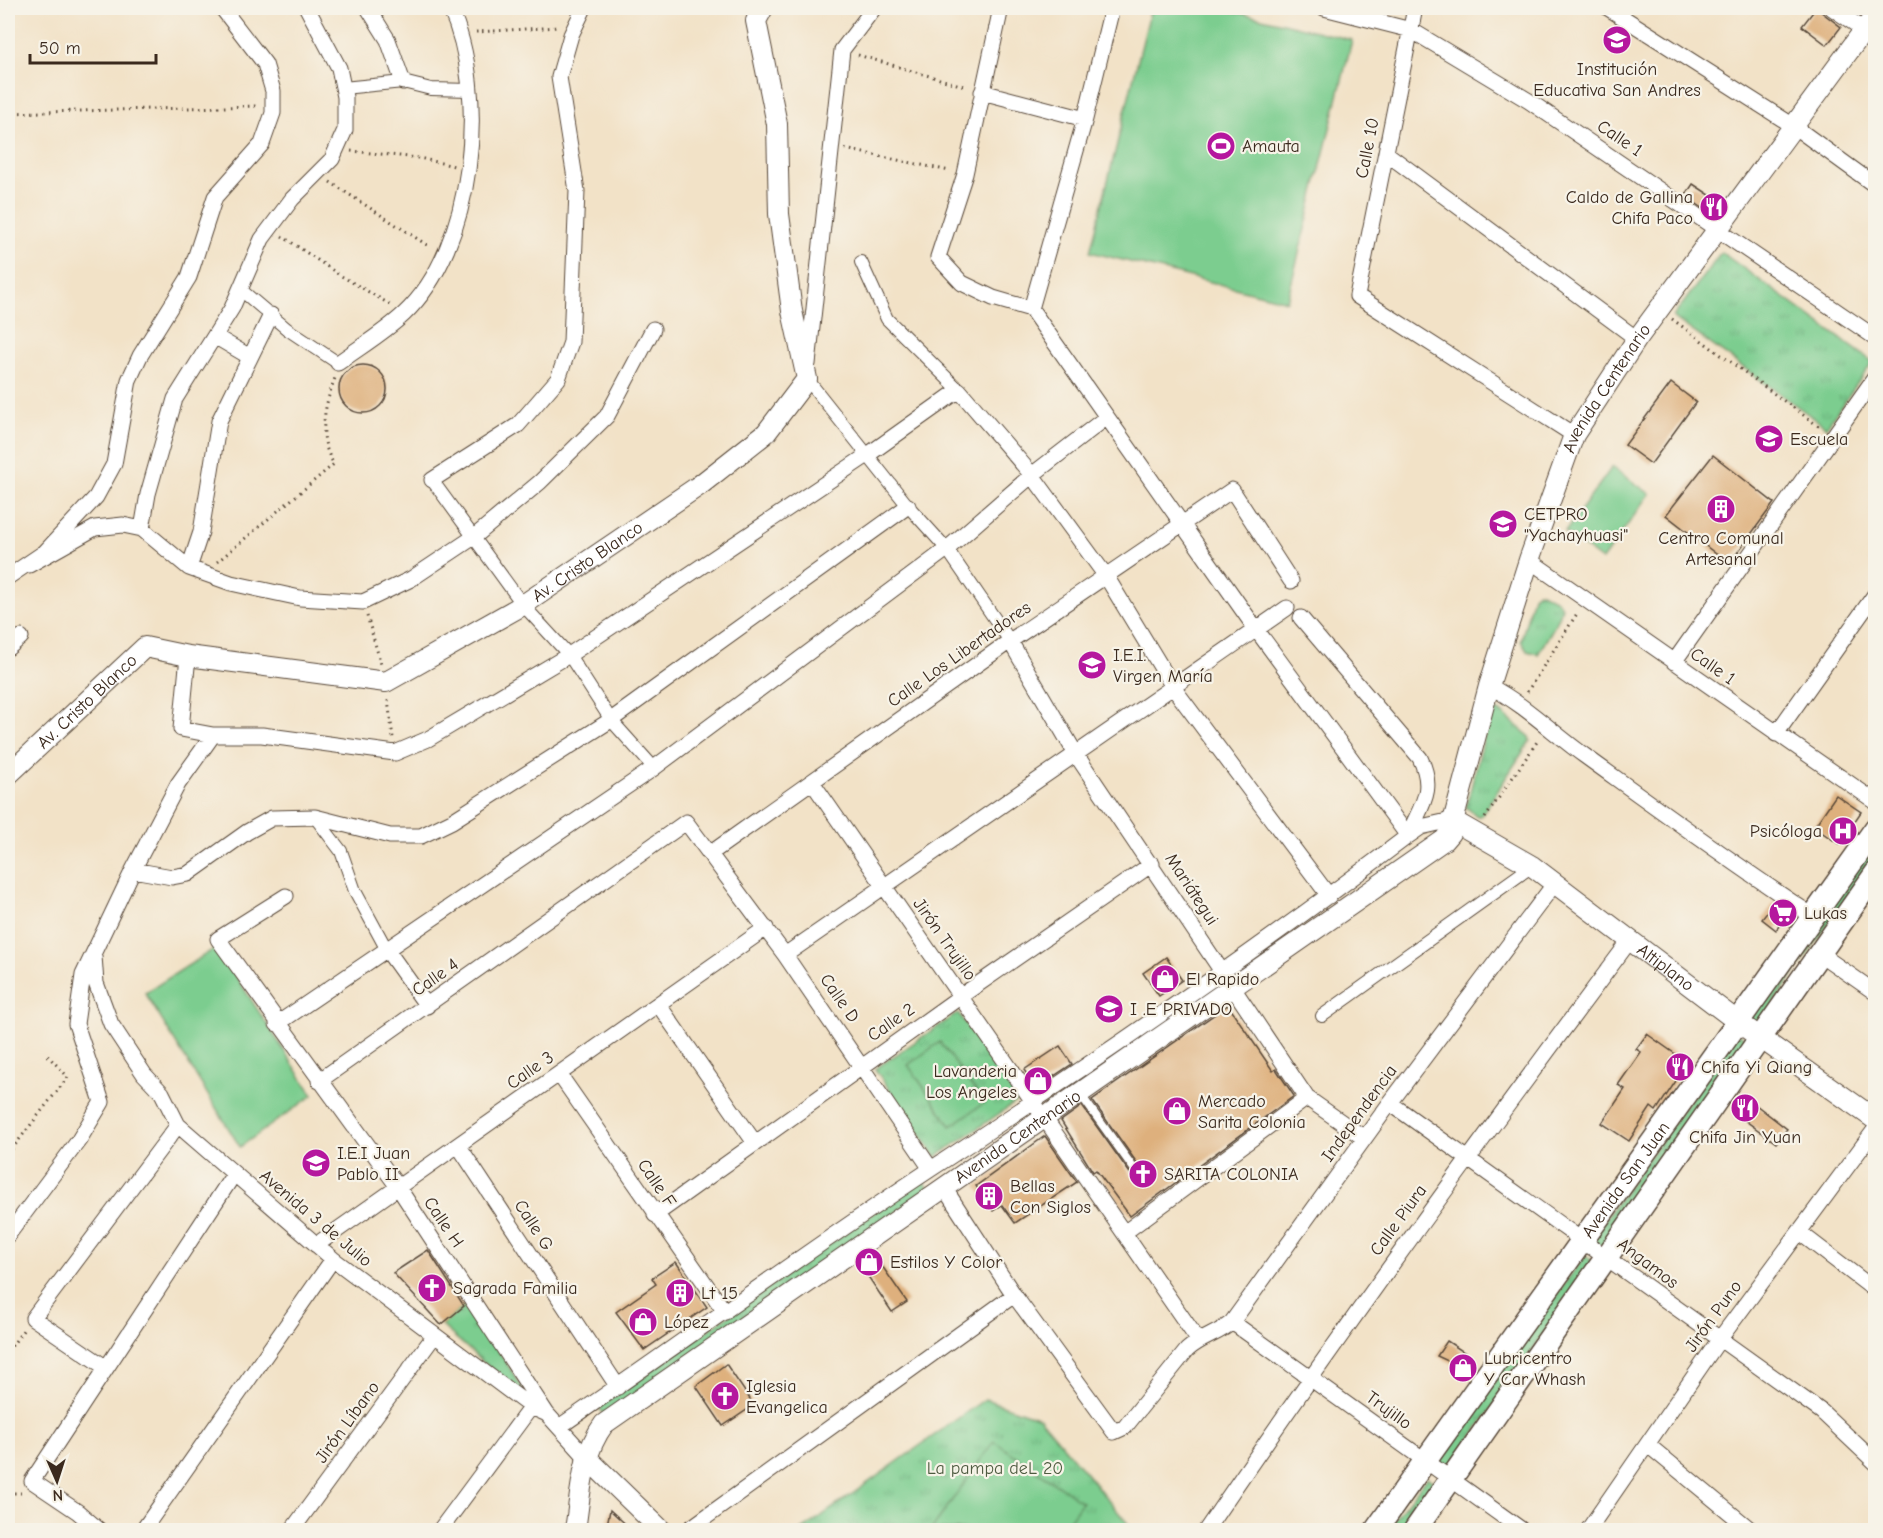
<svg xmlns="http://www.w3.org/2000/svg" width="1883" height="1538" viewBox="0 0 1883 1538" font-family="'Comic Neue',sans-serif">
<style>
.grass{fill:url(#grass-tufts);stroke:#5b7c56;stroke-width:1.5}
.pitch{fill:#7bcd8f;stroke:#5b7c56;stroke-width:1.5}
.building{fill:#deb07d}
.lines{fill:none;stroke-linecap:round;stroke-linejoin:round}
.service-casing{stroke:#564637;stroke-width:10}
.pedestrian-casing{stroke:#564637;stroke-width:14}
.minor-casing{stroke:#564637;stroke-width:17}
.tertiary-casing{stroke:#564637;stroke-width:22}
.secondary-casing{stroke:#564637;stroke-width:25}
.path{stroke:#564637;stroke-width:3;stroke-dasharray:1.5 4.5;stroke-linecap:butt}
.service{stroke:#fff;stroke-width:8}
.pedestrian{stroke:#fff;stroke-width:12}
.minor{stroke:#fff;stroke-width:15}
.tertiary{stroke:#fff;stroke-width:20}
.secondary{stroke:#fff;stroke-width:22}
.labels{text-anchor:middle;stroke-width:4.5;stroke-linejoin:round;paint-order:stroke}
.poi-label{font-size:18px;fill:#3b2a1e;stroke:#f7f3e8;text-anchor:start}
.street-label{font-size:18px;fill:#3b2a1e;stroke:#f7f3e8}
.park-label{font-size:18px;fill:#4e5b40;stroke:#f7f3e8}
</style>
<defs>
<pattern id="grass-tufts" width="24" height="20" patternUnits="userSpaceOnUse" patternTransform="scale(1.5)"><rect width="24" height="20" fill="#7bcd8f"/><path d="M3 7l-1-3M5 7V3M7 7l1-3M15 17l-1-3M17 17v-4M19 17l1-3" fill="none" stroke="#6bb07b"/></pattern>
</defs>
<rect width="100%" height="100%" fill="#f7f3e8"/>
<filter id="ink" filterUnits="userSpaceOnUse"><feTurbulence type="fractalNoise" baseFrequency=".0167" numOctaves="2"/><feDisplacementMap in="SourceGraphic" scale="12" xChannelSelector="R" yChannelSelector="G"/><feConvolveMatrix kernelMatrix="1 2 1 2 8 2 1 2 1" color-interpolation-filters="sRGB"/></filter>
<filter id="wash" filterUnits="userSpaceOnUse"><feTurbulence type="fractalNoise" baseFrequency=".008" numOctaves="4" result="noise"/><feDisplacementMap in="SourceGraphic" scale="24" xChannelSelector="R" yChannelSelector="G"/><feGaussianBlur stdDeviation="1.35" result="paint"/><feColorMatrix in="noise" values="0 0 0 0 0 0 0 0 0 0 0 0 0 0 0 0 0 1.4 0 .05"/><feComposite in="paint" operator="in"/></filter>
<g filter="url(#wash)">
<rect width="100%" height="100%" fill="#f2e2c7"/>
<!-- grass -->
<path class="grass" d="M1721 252 1873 362 1826 427 1673 317Z
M1539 591 1557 600 1562 607 1559 618 1538 654 1527 651 1521 641 1533 596Z
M1491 711H1499L1529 736 1530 741 1481 816H1477L1466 807Z
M1875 833V856L1761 1022 1757 1024 1749 1017Z
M958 1013 1019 1100 936 1157 875 1069Z
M1738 1032 1747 1041 1605 1245 1599 1246 1591 1239Z
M923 1178 929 1189 605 1417 599 1407Z
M1585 1255 1593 1262 1448 1472 1436 1462Z
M468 1303 525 1392 522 1396 441 1325Z
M985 1399 1040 1418 1129 1525 1125 1530H802Z
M1427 1477 1437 1485 1405 1530H1386Z"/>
<!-- pitch -->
<path class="pitch" d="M1151 8H1221L1352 40 1287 301 1090 252Z
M1612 467 1650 494 1602 560 1565 532Z
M217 947 313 1095 240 1147 145 993Z
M940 1042 984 1103 951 1126 908 1065Z
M994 1441 1082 1502 1062 1530H931Z"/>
<g id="blocks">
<!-- building -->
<path class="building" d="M1816 8 1841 27 1827 45 1802 26Z
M1693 184 1722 203 1713 215 1685 196Z
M339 389a24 24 0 1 1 48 0a24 24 0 1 1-48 0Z
M1671 383 1696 402 1651 464 1625 445Z
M1713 455 1774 503 1729 564 1666 515Z
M1836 795 1861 812 1839 844 1814 827Z
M1775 902 1789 913 1776 930 1762 919Z
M1166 957 1182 980 1159 996 1143 973Z
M1228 1005 1273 1071 1276 1069 1294 1096 1130 1216 1096 1170 1093 1172 1061 1121 1082 1106 1132 1176 1140 1178 1142 1170 1092 1100Z
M1647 1034 1688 1063 1656 1111 1651 1107 1629 1141 1602 1123 1625 1089 1618 1085 1641 1052 1636 1049Z
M1060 1046 1072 1064 1036 1088 1024 1070Z
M1747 1098 1787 1129 1776 1143 1735 1113Z
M1045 1136 1077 1182 1015 1223 1002 1205 993 1211 976 1186Z
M428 1250 464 1306 441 1325 393 1273Z
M873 1253 907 1302 892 1312 859 1263Z
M676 1262 707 1307 644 1350 616 1312 656 1284 652 1278Z
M1447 1341 1473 1358 1463 1368 1437 1356Z
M726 1364 754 1405 723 1426 696 1386Z
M610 1510 632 1530H606Z"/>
</g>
</g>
<g filter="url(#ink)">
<use href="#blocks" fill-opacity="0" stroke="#564637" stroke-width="1.5"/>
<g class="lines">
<!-- service casing -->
<g class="service-casing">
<path id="service" d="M1081 1095 1137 1173"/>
</g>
<!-- pedestrian casing -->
<g class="pedestrian-casing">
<path id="pedestrian" d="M343 88 403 82 431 89 471 90
M861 262 887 319 959 390
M241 290 287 329 338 363
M807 379 908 506 947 549 1010 641
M432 480 523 605 569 655 611 720 654 768
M315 817 341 851 355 891 387 950
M1322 1016 1532 866"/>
</g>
<!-- minor casing -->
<g class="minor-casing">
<path id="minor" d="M368 8 388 40 403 82
M1001 8 965 174 938 257 962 283 993 298 1031 309
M1112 8 1085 119 1031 309 1256 629 1408 836C1421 805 1436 791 1420 758L1301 618
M1324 8 1411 30 1529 101 1876 338
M1415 8 1357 296 1574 435
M1608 8 1792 125 1876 186
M1832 8 1876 38
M982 92 1085 119
M1386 153 1637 339
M216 337 250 357
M338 363C360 347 385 332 404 314 475 247 489 93 450 8
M808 364 842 50 874 8
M432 480 518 425 558 379 571 342 577 191 559 77 571 35 584 8
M142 529 148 494 175 399 232 308 262 239 292 199 332 159 345 130V97L339 68 307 8
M1529 560 1876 802
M29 565 95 528 123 525 142 529 189 568 231 583 300 598 363 602 411 579 474 537 540 482 607 416 653 329
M189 568 201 532 219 421 271 315
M8 577 45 552 96 497 114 464 129 380 140 356 189 277 215 197 262 144 273 113V91L265 64 222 8
M1010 641 1077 756 1307 1098 1364 1138
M8 648 21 637
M188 656 181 729 213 735H262L395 753 428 739 569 655 869 454 959 390 1032 475 1106 576 1175 690 1329 896
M1674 662 1876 376
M1489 686C1524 704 1553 733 1585 756 1660 810 1735 865 1813 916
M1776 734 1876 593
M812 782 1198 1340
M711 853 1010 641 1232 490 1291 581
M133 870 178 784 213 735
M286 896 218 939 398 1187 547 1414
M387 950 427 1006
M1820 954 1876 993
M785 955 1287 608
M94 956 96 983 111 1024 144 1074 162 1093 178 1125 333 1259 531 1407 547 1414 586 1457
M658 1004 755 1143
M277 1024 654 768 947 549 1032 475 1107 417
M559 1074 725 1312
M319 1081 686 822 785 955 931 1169
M1390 1103 1822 1412 1876 1463
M458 1145 618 1387
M943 1186 1014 1295 1114 1432 1125 1427 1187 1350C1201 1337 1219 1334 1232 1322L1390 1103 1555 883
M655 1215 961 996 1152 864
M1799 1232 1876 1291
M1124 1233 1307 1098
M8 1235 79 1140 102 1102 76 1024 83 975 133 870 172 877 188 874 247 832 272 818 315 817 390 836H421L452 821 611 720 908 506
M316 1245 766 928
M1232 1322 1522 1530
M105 1367 33 1318 178 1125
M559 1427C683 1342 805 1252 931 1169 1093 1063 1254 953 1408 836L1421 827 1452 820
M1648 1445 1751 1530
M99 1530 78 1512 32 1481 234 1174
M143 1530 333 1259
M292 1530 434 1336
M440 1530 531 1407
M688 1530 1014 1295
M1206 1530C1342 1329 1485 1134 1631 939
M1588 1530 1719 1340 1876 1128"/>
</g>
<!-- tertiary casing -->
<g class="tertiary-casing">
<g id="tertiary">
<path id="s1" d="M8 775 145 647 188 656 386 682 523 605 700 485 766 433 807 379 792 311 779 214 777 124 756 21 763 8"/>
<path id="s2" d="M1452 820 1532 866 1738 1022 1876 1120"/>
<path d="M586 1457 661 1530"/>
<path id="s3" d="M575 1530C581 1493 581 1455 604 1424L1444 840 1450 833 1489 686 1529 560 1574 435 1637 339 1876 14"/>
</g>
</g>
<!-- secondary casing -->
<g class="secondary-casing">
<g id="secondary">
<path id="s4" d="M1376 1530 1876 828"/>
<path d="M1415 1530 1876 873"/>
</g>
</g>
<!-- path -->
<path class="path" d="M476 32 559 27
M858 55 967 87
M8 113 258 106
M845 149 950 171
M351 151 419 158 454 166
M330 182 430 247
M282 236 338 274 391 305
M1672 319 1821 428
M217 562 334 464C317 439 324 406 335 378
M367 616 381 664
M1527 692 1578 612
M388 700 393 738
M1485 818 1539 739
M8 1154 68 1077 47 1055
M8 1351 24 1329
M8 1493H21"/>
<!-- service -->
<use href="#service" class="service"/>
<!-- pedestrian -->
<use href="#pedestrian" class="pedestrian"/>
<!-- minor -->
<use href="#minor" class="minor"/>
<!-- tertiary -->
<use href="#tertiary" class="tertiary"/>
<!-- secondary -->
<use href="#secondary" class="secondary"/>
</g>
</g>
<!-- icons -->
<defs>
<g id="school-disc" transform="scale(1.5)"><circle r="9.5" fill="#b5179e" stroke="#f7f3e8"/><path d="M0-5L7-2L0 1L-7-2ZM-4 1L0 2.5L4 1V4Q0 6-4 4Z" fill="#fff"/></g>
<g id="stadium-disc" transform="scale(1.5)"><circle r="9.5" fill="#b5179e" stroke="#f7f3e8"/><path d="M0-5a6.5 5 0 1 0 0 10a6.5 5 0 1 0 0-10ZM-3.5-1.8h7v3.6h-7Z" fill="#fff"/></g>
<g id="restaurant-disc" transform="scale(1.5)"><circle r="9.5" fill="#b5179e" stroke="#f7f3e8"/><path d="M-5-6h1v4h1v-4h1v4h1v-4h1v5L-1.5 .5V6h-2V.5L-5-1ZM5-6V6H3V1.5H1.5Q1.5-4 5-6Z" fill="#fff"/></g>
<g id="building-disc" transform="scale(1.5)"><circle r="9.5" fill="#b5179e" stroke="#f7f3e8"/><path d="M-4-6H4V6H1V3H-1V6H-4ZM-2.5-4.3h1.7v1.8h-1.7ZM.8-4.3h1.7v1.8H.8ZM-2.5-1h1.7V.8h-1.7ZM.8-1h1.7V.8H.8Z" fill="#fff"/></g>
<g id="university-disc" transform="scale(1.5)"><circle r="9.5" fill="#b5179e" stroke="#f7f3e8"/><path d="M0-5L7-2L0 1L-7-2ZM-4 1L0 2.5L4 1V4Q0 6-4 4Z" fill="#fff"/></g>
<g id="hospital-disc" transform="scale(1.5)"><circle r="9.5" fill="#b5179e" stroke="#f7f3e8"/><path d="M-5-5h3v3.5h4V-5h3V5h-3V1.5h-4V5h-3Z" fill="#fff"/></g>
<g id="supermarket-disc" transform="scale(1.5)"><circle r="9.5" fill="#b5179e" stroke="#f7f3e8"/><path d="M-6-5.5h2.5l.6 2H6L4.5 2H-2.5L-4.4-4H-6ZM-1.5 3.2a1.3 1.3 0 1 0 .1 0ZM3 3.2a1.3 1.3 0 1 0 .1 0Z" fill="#fff"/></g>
<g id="shop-disc" transform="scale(1.5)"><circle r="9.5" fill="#b5179e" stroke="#f7f3e8"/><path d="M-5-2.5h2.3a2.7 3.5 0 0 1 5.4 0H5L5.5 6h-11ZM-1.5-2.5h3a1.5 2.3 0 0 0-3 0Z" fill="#fff"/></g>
<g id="church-disc" transform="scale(1.5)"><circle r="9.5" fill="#b5179e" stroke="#f7f3e8"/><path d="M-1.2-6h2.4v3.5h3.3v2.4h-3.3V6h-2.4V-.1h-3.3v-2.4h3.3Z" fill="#fff"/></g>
</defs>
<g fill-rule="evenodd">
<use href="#school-disc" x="1617" y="40"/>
<use href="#stadium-disc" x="1221" y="146"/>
<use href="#restaurant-disc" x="1714" y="207"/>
<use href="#school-disc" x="1769" y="439"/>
<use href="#building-disc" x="1721" y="509"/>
<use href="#university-disc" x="1503" y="524"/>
<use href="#school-disc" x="1092" y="665"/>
<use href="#hospital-disc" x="1843" y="831"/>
<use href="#supermarket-disc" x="1783" y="913"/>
<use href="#shop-disc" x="1165" y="979"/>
<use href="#school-disc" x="1109" y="1009"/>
<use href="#restaurant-disc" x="1680" y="1067"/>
<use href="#shop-disc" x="1038" y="1081"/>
<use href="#restaurant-disc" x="1745" y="1108"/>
<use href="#shop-disc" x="1177" y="1111"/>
<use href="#school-disc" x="316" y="1163"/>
<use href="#church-disc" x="1143" y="1174"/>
<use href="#building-disc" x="989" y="1196"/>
<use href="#shop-disc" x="869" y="1262"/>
<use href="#church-disc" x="432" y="1288"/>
<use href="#building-disc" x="680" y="1293"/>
<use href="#shop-disc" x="643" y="1322"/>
<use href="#shop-disc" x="1463" y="1368"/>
<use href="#church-disc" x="725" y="1396"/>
</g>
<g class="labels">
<!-- poi labels -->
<g class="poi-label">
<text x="1617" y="75" text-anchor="middle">Institución<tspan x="1617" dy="21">Educativa San Andres</tspan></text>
<text x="1242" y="152">Amauta</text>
<text x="1693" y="203" text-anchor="end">Caldo de Gallina<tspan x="1693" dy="21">Chifa Paco</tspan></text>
<text x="1790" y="445">Escuela</text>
<text x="1524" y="520">CETPRO<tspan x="1524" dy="21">"Yachayhuasi"</tspan></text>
<text x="1721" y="544" text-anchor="middle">Centro Comunal<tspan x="1721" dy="21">Artesanal</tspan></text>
<text x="1113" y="661">I.E.I.<tspan x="1113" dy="21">Virgen María</tspan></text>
<text x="1822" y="837" text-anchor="end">Psicóloga</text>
<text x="1804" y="919">Lukas</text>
<text x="1186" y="985">El Rapido</text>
<text x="1130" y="1015">I .E PRIVADO</text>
<text x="1701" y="1073">Chifa Yi Qiang</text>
<text x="1017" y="1077" text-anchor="end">Lavanderia<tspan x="1017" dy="21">Los Angeles</tspan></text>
<text x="1198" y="1107">Mercado<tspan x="1198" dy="21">Sarita Colonia</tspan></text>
<text x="1745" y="1143" text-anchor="middle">Chifa Jin Yuan</text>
<text x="337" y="1159">I.E.I Juan<tspan x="337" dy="21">Pablo II</tspan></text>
<text x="1164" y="1180">SARITA COLONIA</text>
<text x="1010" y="1192">Bellas<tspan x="1010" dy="21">Con Siglos</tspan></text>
<text x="890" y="1268">Estilos Y Color</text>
<text x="453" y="1294">Sagrada Familia</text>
<text x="701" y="1299">Lt 15</text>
<text x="664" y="1328">López</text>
<text x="1484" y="1364">Lubricentro<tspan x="1484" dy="21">Y Car Whash</tspan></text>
<text x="746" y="1392">Iglesia<tspan x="746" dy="21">Evangelica</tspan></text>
</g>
<!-- street labels -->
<g class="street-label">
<text transform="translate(1620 138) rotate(34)" y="6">Calle 1</text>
<text transform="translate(1367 148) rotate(-79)" y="6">Calle 10</text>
<text dy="6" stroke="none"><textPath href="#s3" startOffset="1617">Avenida Centenario</textPath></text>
<text dy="6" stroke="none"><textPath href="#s1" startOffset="666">Av. Cristo Blanco</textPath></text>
<text transform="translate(959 654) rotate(-35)" y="6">Calle Los Libertadores</text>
<text transform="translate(1713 666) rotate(35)" y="6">Calle 1</text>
<text dy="6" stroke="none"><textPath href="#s1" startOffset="108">Av. Cristo Blanco</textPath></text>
<text transform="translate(1192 889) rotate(57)" y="6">Mariátegui</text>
<text transform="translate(945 939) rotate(55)" y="6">Jirón Trujillo</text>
<text dy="6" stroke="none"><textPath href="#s2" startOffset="260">Altiplano</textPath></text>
<text transform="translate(435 977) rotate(-35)" y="6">Calle 4</text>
<text transform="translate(840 998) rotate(55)" y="6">Calle D</text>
<text transform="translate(891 1022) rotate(-35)" y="6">Calle 2</text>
<text transform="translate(530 1070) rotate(-35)" y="6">Calle 3</text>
<text transform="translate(1359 1113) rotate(-54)" y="6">Independencia</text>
<text dy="6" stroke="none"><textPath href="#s3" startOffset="615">Avenida Centenario</textPath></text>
<text dy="6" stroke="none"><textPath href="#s4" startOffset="430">Avenida San Juan</textPath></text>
<text transform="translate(657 1183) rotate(56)" y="6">Calle F</text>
<text transform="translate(316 1218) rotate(40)" y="6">Avenida 3 de Julio</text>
<text transform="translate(1398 1220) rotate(-54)" y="6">Calle Piura</text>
<text transform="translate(444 1222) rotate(56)" y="6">Calle H</text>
<text transform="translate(534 1225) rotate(57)" y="6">Calle G</text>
<text transform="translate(1648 1263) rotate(37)" y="6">Angamos</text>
<text transform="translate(1713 1316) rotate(-54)" y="6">Jirón Puno</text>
<text transform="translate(1389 1410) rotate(36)" y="6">Trujillo</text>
<text transform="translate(347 1422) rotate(-54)" y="6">Jirón Líbano</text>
</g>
<!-- park labels -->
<g class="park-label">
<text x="995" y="1474">La pampa deL 20</text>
</g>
</g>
<!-- margin -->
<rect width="1883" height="1538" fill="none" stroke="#f7f3e8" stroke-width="30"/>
<!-- north arrow -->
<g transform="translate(57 1481) rotate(177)" stroke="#f7f3e8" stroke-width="4.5" paint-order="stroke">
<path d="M0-4.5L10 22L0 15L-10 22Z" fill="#3b2a1e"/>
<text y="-9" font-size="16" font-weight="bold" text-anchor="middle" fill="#3b2a1e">N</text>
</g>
<!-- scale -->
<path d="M30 54v9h126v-9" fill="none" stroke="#3b2a1e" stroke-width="3"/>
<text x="39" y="54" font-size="18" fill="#3b2a1e" stroke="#f7f3e8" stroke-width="4.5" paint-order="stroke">50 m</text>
</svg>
